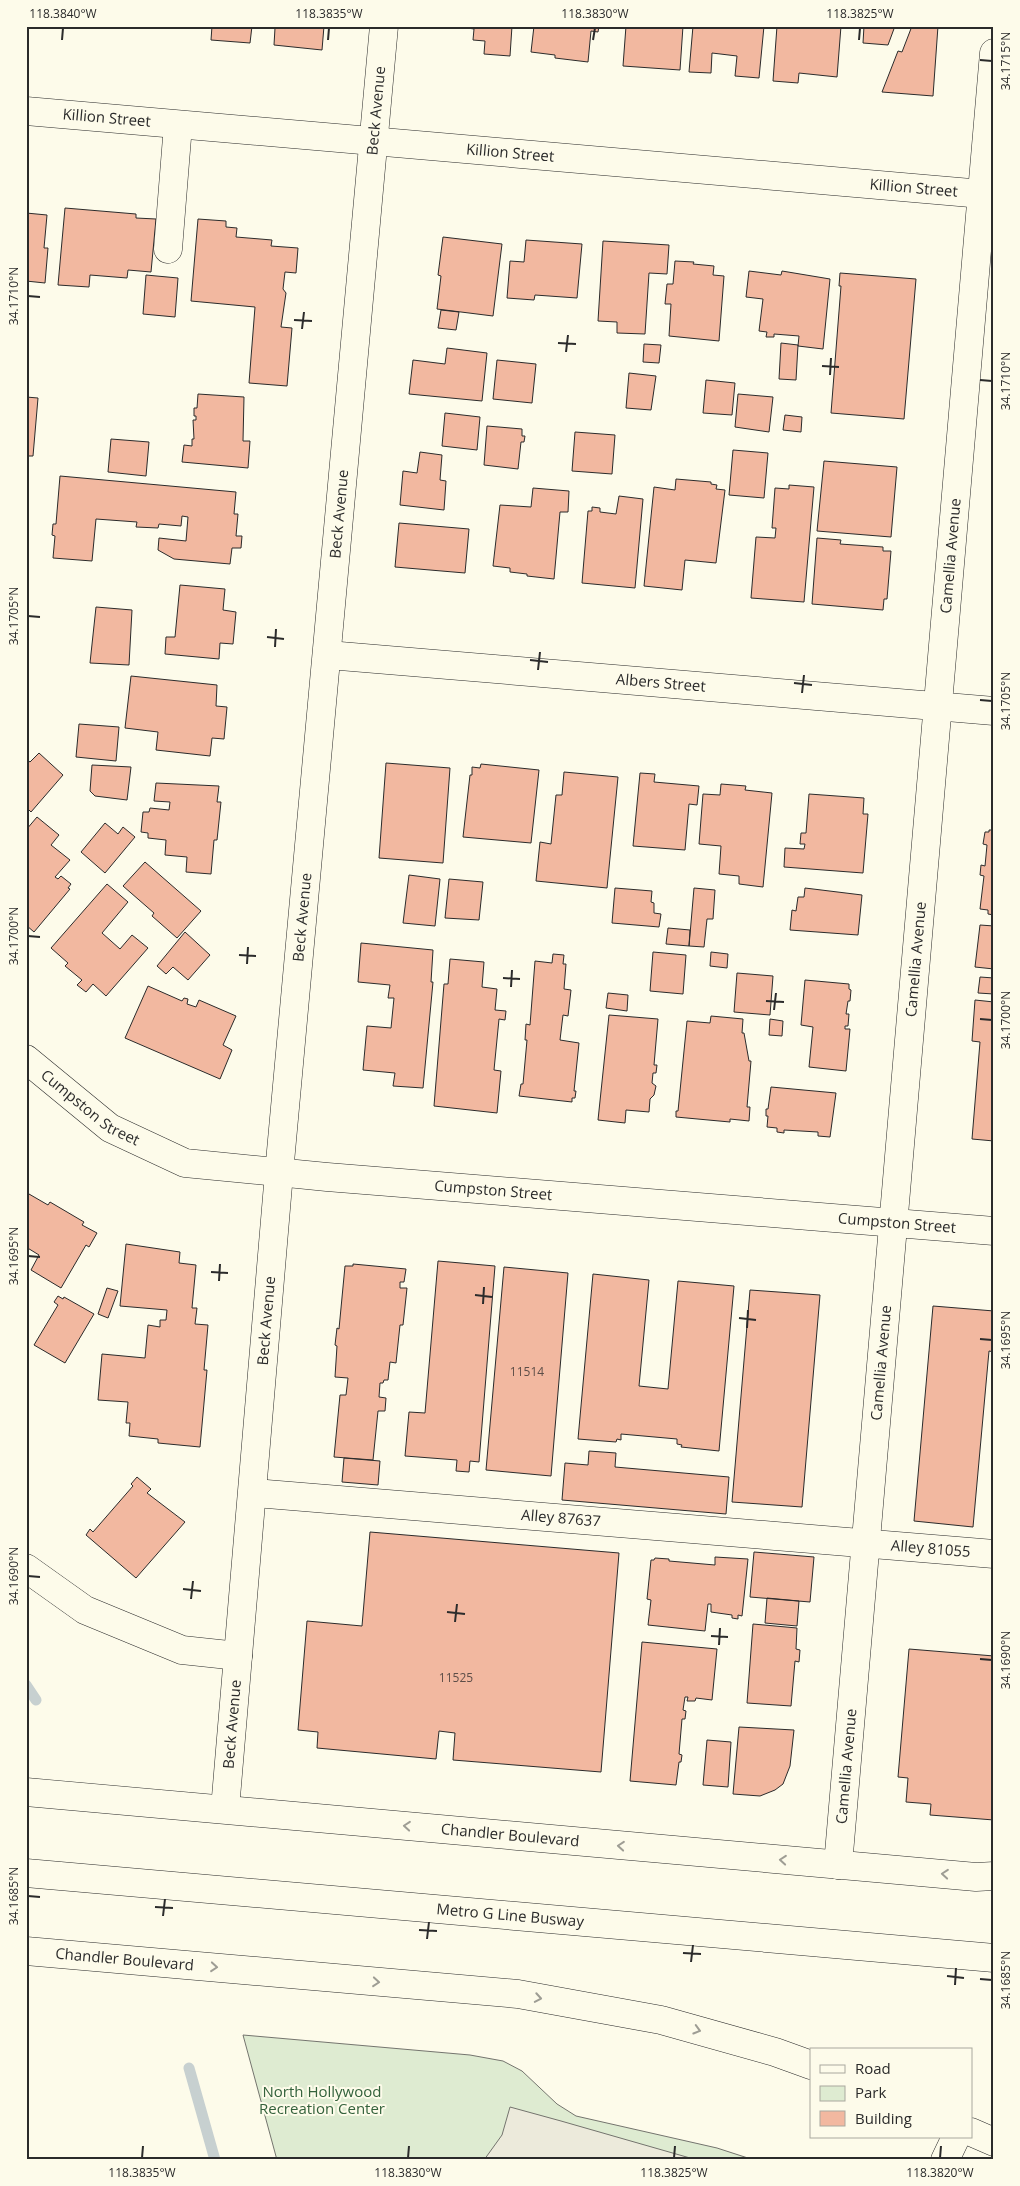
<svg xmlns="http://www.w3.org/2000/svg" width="1020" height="2186" viewBox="0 0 1020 2186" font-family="'Open Sans',sans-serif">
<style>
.green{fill:#deebd1;stroke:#74746e}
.parking{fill:#eceadb;stroke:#74746e}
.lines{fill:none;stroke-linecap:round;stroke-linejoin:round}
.stream{stroke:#c7d0d0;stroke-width:11}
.building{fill:#f2b8a0;stroke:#2b2b2b}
.minor-casing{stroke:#2b2b2b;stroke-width:29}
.minor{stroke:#fdfbea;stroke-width:28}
.oneway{stroke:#9e9d94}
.ticks{fill:none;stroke:#2b2b2b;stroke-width:2}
.labels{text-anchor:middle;stroke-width:4;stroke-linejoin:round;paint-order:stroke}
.number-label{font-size:12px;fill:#5d4e48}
.street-label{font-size:15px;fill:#2b2b2b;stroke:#fdfbea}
.park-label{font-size:15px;fill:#34623c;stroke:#fdfbea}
.neatline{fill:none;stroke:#2b2b2b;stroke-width:2}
.ticks-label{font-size:12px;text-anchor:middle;fill:#2b2b2b}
</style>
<rect width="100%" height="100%" fill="#fdfbea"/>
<!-- green -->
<path class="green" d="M243 2035 470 2055 503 2061 522 2071 557 2104 576 2116 717 2148 754 2160H277Z"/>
<!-- parking -->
<path class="parking" d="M510 2107 561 2121 697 2160H484L502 2135Z"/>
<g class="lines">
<!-- stream -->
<path class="stream" d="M26 1685 36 1700
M189 2068 215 2160"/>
</g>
<!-- building -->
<path class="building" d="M212 26H252L250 43 211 40Z
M283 26H324L322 50 274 45 275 28H283Z
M455 26H512L510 56 484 54 485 41 473 40 474 29Z
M534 26H599L598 32 591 31 588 62 555 58V55L531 52Z
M626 26H683L680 70 623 66Z
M693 26H764L759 78 735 76 737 56 712 53 711 73 689 72Z
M777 26H841L837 77 799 73 798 83 773 81Z
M864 26H895L888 45 863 43Z
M912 26H938L933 96 882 92 898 51 902 52Z
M65 208 136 214V218L156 219 151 272 128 270 127 278 90 275 89 287 58 285Z
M26 213 47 215 44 248H48L45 283 26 281Z
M198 219 226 221V227L237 228 236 237 272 240 271 246 298 248 296 273 285 272 283 289 286 293 281 327 292 328 287 386 249 383 255 307 191 301Z
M443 237 502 244 493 316 437 309 441 276 438 275Z
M526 240 582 244 577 298 535 295 534 300 507 298 510 261 524 262Z
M603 241 669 245 667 274 649 273 645 334 617 333V322L598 321Z
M675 261 694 262 693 264 714 266 713 275 724 276 719 341 669 336 671 304H665L667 284H673Z
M749 271 781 275 782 271 830 279 823 349 798 346 799 336 774 334V337H766L767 332 759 331 763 299 746 297Z
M840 273 916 279 904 419 831 413 841 286H839Z
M146 275 178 278 175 317 143 314Z
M441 310 459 312 456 330 438 328Z
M781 343 798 345 796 380 779 379Z
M644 344 661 345 659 363 643 362Z
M447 348 487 353 482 401 409 394 413 360 445 364Z
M497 360 536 364 532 403 493 399Z
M629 373 656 376 651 410 626 408Z
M706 380 735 383 732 415 703 413Z
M198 394 244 397 243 441H250L248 468 182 462 184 445 192 446V439H194L193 420H196V416H194V408H197Z
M738 394 773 397 769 432 735 427Z
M26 397 38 398 33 456H26Z
M445 413 480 417 477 450 442 446Z
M785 415 802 417 801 432 783 430Z
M487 426 522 429V436H525L524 442H521L518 469 484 465Z
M575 432 615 435 612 474 572 471Z
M111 439 149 442 146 476 108 472Z
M733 450 768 453 764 498 729 495Z
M420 452 442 455 440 480 446 481 444 510 400 505 403 471 417 473Z
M824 461 897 467 891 537 817 531Z
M60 476 236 492 234 514H238L236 536H242L241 548H232L230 564 174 559 158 550 159 538 186 541 188 517 182 516 181 526 159 524 158 528 136 527 137 522 96 519 92 561 53 558 55 536 52 535 53 524H56Z
M676 479 711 482V484L717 485 716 489 725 490 716 563 685 560 682 590 644 586 654 487 675 490Z
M789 485 814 487 804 602 751 598 756 537 775 538 776 528H772L775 488 789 489Z
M533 488 569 491 568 512H560L554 579 527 576V574L510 572V568L493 566 500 505 531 507Z
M619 496 643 499 635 588 582 583 588 511H592V507L600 508V512L616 514Z
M399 523 469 529 465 573 395 567Z
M817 538 841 540 840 544 883 547V551H891L887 599H884L883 610 812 604Z
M180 585 225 589 223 610 236 612 233 644 220 643 219 659 165 654 166 637H175Z
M96 607 132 610 129 665 90 663Z
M131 676 217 685 216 706 227 707 224 739 212 738 210 756 156 750 158 732 125 728Z
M79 724 119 727 116 761 76 757Z
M39 753 63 775 31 812 26 807V759L30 762Z
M386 763 450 768 443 863 379 858Z
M481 764 539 770 531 843 463 837 470 775H472V767L480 768Z
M92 765 131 767 127 800 95 796 90 791Z
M564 772 618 777 607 888 536 881 540 842 551 844 556 795H562Z
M640 773 655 774 654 782 699 786 697 805 689 804 685 850 633 846Z
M156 783 219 786 217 802H221L217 840H214L211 874 186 872 187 857 165 855 166 840 148 838V833L141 832 143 812H149L150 808 169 810 170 802 154 801Z
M721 784 746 786 745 790 772 793 763 887 739 884V876L719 874 721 846 699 844 703 794 720 795Z
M809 794 864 798 863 814H868L863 873 784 867 785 848 804 849 805 844H800L801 833H806Z
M37 817 59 835 51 845 70 860 55 877 58 879 61 876 71 884 68 888 70 889 34 932 26 925V830Z
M105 823 118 834 123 827 135 837 105 873 81 852Z
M989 830H994V915L988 914V910L980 909 984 876 980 875 981 865 985 866 987 845 983 844 985 832H989Z
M145 862 201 911 177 938 152 916 154 913 123 886Z
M409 875 440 879 435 926 403 923Z
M449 879 483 882 479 920 445 918Z
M107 884 128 902 102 933 120 949 132 935 148 948 106 996 93 984 86 992 77 985 82 980 65 966 68 963 51 948Z
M615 888 652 891 651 902 654 903V913L661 914 659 927 612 923Z
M694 888 715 890 713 919H707L704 947 689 946Z
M805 888 862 895 858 935 790 930 792 910 796 911 798 897H804Z
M980 925 994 926V969L975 967Z
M668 928 690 930 689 946 666 944Z
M185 932 210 955 188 980 173 967 166 974 157 966Z
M361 943 433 950 431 982H433L423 1088 393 1086 395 1073 363 1070 367 1026 391 1028 394 998H388L390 985 358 982Z
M653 952 686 955 683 994 650 991Z
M711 952 728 954 727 968 710 966Z
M553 954 564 955 563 964H566L564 989 571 990 568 1016 563 1015 560 1040 579 1043 574 1091H576L575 1098H572V1102L519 1096 521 1084H523L527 1040H525L526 1024 530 1025 535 961 552 963Z
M450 959 484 962 482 987 497 989 495 1010 506 1011 505 1020 499 1019 494 1070 501 1071 497 1113 434 1106 444 984H448Z
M737 973 773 976 770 1015 734 1012Z
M980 977 994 978V994L978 993Z
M805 980 849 984V989L851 990 850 1001H848L846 1014H849L848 1026H845V1029H850L846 1071 809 1067 813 1027 801 1025Z
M148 986 182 1001 184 998 188 999 187 1004 196 1007 199 1000 236 1016 223 1045 232 1050 220 1079 125 1038Z
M608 993 628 995 627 1011 606 1008Z
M975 1000 994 1002V1141L972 1139 980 1042 972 1041Z
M609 1015 658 1019 654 1065H657L656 1073H653L652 1083 656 1086 654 1095 650 1099 649 1112 626 1110 625 1123 598 1120Z
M711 1016 743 1019 742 1033H744L749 1061H751L747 1107H750L749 1121 730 1119V1122L676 1117V1111H678L687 1021 710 1023Z
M770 1019 783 1021 782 1036 769 1035Z
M771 1087 836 1093 830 1137 818 1136V1132L784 1130V1133L777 1132V1128L767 1127 768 1116H766V1109H768Z
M29 1194 48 1205 50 1202 84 1222 82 1225 97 1233 89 1247 86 1245 61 1288 31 1270 39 1255 26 1247V1199Z
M126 1244 180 1252 179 1263 196 1265 192 1308H197L195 1324 208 1325 204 1370H207L200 1447 158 1443V1439L129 1436 130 1423H126L128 1402 98 1400 102 1354 145 1358 148 1325 160 1327V1320H166L167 1310 120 1306Z
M438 1261 495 1266 479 1462 470 1461 469 1472 456 1471 457 1460 405 1456 409 1412 425 1413Z
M353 1264 406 1269 404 1282H400V1288H407L403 1325H400L396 1363 390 1362 388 1380H384L383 1383H380L379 1397 386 1398 385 1411H378L373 1460 334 1457 340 1395H346L348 1378 335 1377 337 1346 335 1345 337 1328 339 1329 345 1266H353Z
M504 1267 568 1273 551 1476 486 1470Z
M593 1274 649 1280 639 1386 668 1389 678 1281 734 1286 719 1451 681 1447 682 1445 677 1444V1439L621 1434V1440L617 1439 616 1442 578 1439Z
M107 1288 118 1291 108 1318 98 1314Z
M750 1290 820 1295 802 1507 732 1502Z
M58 1296 63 1299 64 1297 94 1314 65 1363 34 1345 58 1305 54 1302Z
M933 1306 994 1311V1352L989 1351 973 1527 914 1521Z
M589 1451 616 1453 615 1467 729 1477 726 1514 562 1500 565 1463 588 1465Z
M344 1458 380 1461 378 1485 342 1482Z
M137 1477 151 1489 147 1493 185 1522 136 1578 86 1535 90 1529 93 1532 133 1486 131 1484Z
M370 1532 619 1553 601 1772 453 1760 455 1733 439 1731 436 1759 317 1748 318 1732 298 1730 307 1621 362 1626Z
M754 1552 814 1557 810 1602 750 1597Z
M715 1557 748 1559 742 1616 738 1615V1619L732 1618V1615L711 1612V1604H708L705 1631 648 1625 651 1600 647 1599 651 1560H654L655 1558 669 1559V1561L715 1565Z
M767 1598 799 1601 797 1626 765 1623Z
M753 1624 797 1628 796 1649 800 1650 799 1662 795 1661 791 1706 747 1703Z
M642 1642 717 1649 712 1700 696 1698 695 1701H687L688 1697H685L683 1710 686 1711 685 1719H682L679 1754 682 1755 681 1762H679L676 1785 630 1781Z
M909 1649 994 1656V1820L930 1815 931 1804 906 1802 908 1778 898 1777Z
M739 1727 794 1730 790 1766 783 1784 775 1790 760 1796 733 1794Z
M707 1740 731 1742 728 1787 703 1785Z"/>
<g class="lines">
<!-- minor casing -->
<g class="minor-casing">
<g id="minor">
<path id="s1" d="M26 111 994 195"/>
<path d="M168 249 178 125"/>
<path id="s2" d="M328 655 994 711"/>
<path id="s3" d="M26 1059 110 1128 185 1163 327 1177 994 1231"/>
<path id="s4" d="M254 1493 994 1554"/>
<path d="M26 1568 85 1610 182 1650 238 1656"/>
<path id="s5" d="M26 1792 976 1877 994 1876"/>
<path id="s6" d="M225 1809 279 1173 384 26"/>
<path id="s7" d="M838 1865 994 53"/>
<path id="s8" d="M26 1873 994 1958"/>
<path id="s9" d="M26 1951 518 1994 661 2020 775 2052 811 2065"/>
<path d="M971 2132 994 2142"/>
<path d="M945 2160 956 2137"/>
</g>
</g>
<!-- minor -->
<use href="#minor" class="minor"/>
</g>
<!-- one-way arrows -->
<defs><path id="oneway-chevron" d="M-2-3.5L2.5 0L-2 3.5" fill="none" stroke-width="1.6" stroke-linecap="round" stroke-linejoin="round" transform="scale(1.25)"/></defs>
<g class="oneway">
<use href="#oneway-chevron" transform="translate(407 1826) rotate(-175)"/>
<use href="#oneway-chevron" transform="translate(621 1846) rotate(-175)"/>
<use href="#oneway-chevron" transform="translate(783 1860) rotate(-175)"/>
<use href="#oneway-chevron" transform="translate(945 1874) rotate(-175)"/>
<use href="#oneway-chevron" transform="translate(214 1967) rotate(5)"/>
<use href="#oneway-chevron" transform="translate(376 1982) rotate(5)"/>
<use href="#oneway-chevron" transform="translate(538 1998) rotate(10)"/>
<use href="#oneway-chevron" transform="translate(697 2030) rotate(16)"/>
</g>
<!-- ticks -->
<path class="ticks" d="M62 40 63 28M328 40 329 28M593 40 595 28M859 40 860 28M980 60 992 61M28 296 40 297M294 320 312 321M302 329 304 312M558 343 576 344M566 352 568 335M822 366 839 367M830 375 831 358M980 380 992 381M28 616 40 617M267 637 284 639M275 647 276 629M530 660 548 662M538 670 540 652M794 683 812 685M802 693 804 675M980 700 992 701M28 936 40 937M239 955 256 956M247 964 248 947M503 978 520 979M511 987 512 970M766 1001 784 1002M774 1010 776 993M980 1019 992 1020M28 1256 40 1257M211 1272 228 1273M219 1281 220 1264M475 1295 492 1297M483 1304 484 1287M739 1318 756 1320M747 1328 748 1310M980 1339 992 1340M28 1576 40 1577M183 1589 201 1591M191 1599 193 1581M447 1612 465 1614M455 1622 457 1604M711 1636 728 1637M719 1645 720 1628M980 1659 992 1660M28 1896 40 1897M155 1907 173 1908M163 1916 165 1899M419 1930 437 1931M427 1939 429 1922M683 1953 701 1954M691 1962 693 1945M947 1976 964 1978M980 1979 992 1980M955 1985 956 1968M142 2158 143 2146M408 2158 409 2146M674 2158 675 2146M940 2158 941 2146"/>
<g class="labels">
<!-- number labels -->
<g class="number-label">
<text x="527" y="1376">11514</text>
<text x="456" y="1682">11525</text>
</g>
<!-- street labels -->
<g class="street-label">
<text dy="5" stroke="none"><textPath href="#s6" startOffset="1705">Beck Avenue</textPath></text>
<text dy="5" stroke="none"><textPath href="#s1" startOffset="81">Killion Street</textPath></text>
<text dy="5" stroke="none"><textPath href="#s1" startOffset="486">Killion Street</textPath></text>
<text dy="5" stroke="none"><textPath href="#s1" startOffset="891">Killion Street</textPath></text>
<text dy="5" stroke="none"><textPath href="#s6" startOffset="1300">Beck Avenue</textPath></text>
<text dy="5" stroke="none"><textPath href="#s7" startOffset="1314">Camellia Avenue</textPath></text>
<text dy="5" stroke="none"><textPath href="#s2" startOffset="334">Albers Street</textPath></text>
<text dy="5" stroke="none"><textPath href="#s6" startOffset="895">Beck Avenue</textPath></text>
<text dy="5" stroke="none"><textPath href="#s7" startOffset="909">Camellia Avenue</textPath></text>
<text dy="5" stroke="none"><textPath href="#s3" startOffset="81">Cumpston Street</textPath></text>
<text dy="5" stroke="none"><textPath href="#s3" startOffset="501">Cumpston Street</textPath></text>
<text dy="5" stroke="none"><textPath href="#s3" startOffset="906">Cumpston Street</textPath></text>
<text dy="5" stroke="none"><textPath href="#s6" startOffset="490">Beck Avenue</textPath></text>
<text dy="5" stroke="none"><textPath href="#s7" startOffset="504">Camellia Avenue</textPath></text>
<text dy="5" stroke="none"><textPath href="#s4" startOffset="308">Alley 87637</textPath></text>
<text dy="5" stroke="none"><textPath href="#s4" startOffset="679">Alley 81055</textPath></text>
<text dy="5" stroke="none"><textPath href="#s6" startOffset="85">Beck Avenue</textPath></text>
<text dy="5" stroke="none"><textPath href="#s7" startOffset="99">Camellia Avenue</textPath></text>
<text dy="5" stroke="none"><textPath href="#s5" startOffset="486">Chandler Boulevard</textPath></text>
<text dy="5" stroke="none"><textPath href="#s8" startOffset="486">Metro G Line Busway</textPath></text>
<text dy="5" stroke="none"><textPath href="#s9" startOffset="99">Chandler Boulevard</textPath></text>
</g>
<!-- park labels -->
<g class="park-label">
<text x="322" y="2097">North Hollywood<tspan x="322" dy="17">Recreation Center</tspan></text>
</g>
</g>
<!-- border -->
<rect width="1020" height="2186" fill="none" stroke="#fdfbea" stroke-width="55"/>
<!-- legend -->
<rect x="810" y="2048" width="162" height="90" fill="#fdfbea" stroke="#a9a89e"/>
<rect x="820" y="2065" width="25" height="8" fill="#fdfbea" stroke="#a9a89e"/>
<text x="855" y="2074" font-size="15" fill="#2b2b2b">Road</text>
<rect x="820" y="2086" width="25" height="15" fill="#deebd1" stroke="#a9a89e"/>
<text x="855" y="2098" font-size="15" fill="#2b2b2b">Park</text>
<rect x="820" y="2111" width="25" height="15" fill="#f2b8a0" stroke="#a9a89e"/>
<text x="855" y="2124" font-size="15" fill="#2b2b2b">Building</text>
<rect x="28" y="28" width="964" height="2130" class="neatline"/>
<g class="ticks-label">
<text x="63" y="18">118.3840°W</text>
<text x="329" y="18">118.3835°W</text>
<text x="595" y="18">118.3830°W</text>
<text x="860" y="18">118.3825°W</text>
<text transform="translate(1006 61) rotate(-90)" y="4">34.1715°N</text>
<text transform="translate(14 296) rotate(-90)" y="4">34.1710°N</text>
<text transform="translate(1006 381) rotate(-90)" y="4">34.1710°N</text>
<text transform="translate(14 616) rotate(-90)" y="4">34.1705°N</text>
<text transform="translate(1006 701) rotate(-90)" y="4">34.1705°N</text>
<text transform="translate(14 936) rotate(-90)" y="4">34.1700°N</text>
<text transform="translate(1006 1020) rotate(-90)" y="4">34.1700°N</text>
<text transform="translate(14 1256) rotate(-90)" y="4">34.1695°N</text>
<text transform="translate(1006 1340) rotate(-90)" y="4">34.1695°N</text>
<text transform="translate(14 1576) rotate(-90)" y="4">34.1690°N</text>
<text transform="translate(1006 1660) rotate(-90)" y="4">34.1690°N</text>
<text transform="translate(14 1896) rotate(-90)" y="4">34.1685°N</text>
<text transform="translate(1006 1980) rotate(-90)" y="4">34.1685°N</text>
<text x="142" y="2177">118.3835°W</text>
<text x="408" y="2177">118.3830°W</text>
<text x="674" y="2177">118.3825°W</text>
<text x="940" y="2177">118.3820°W</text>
</g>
</svg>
